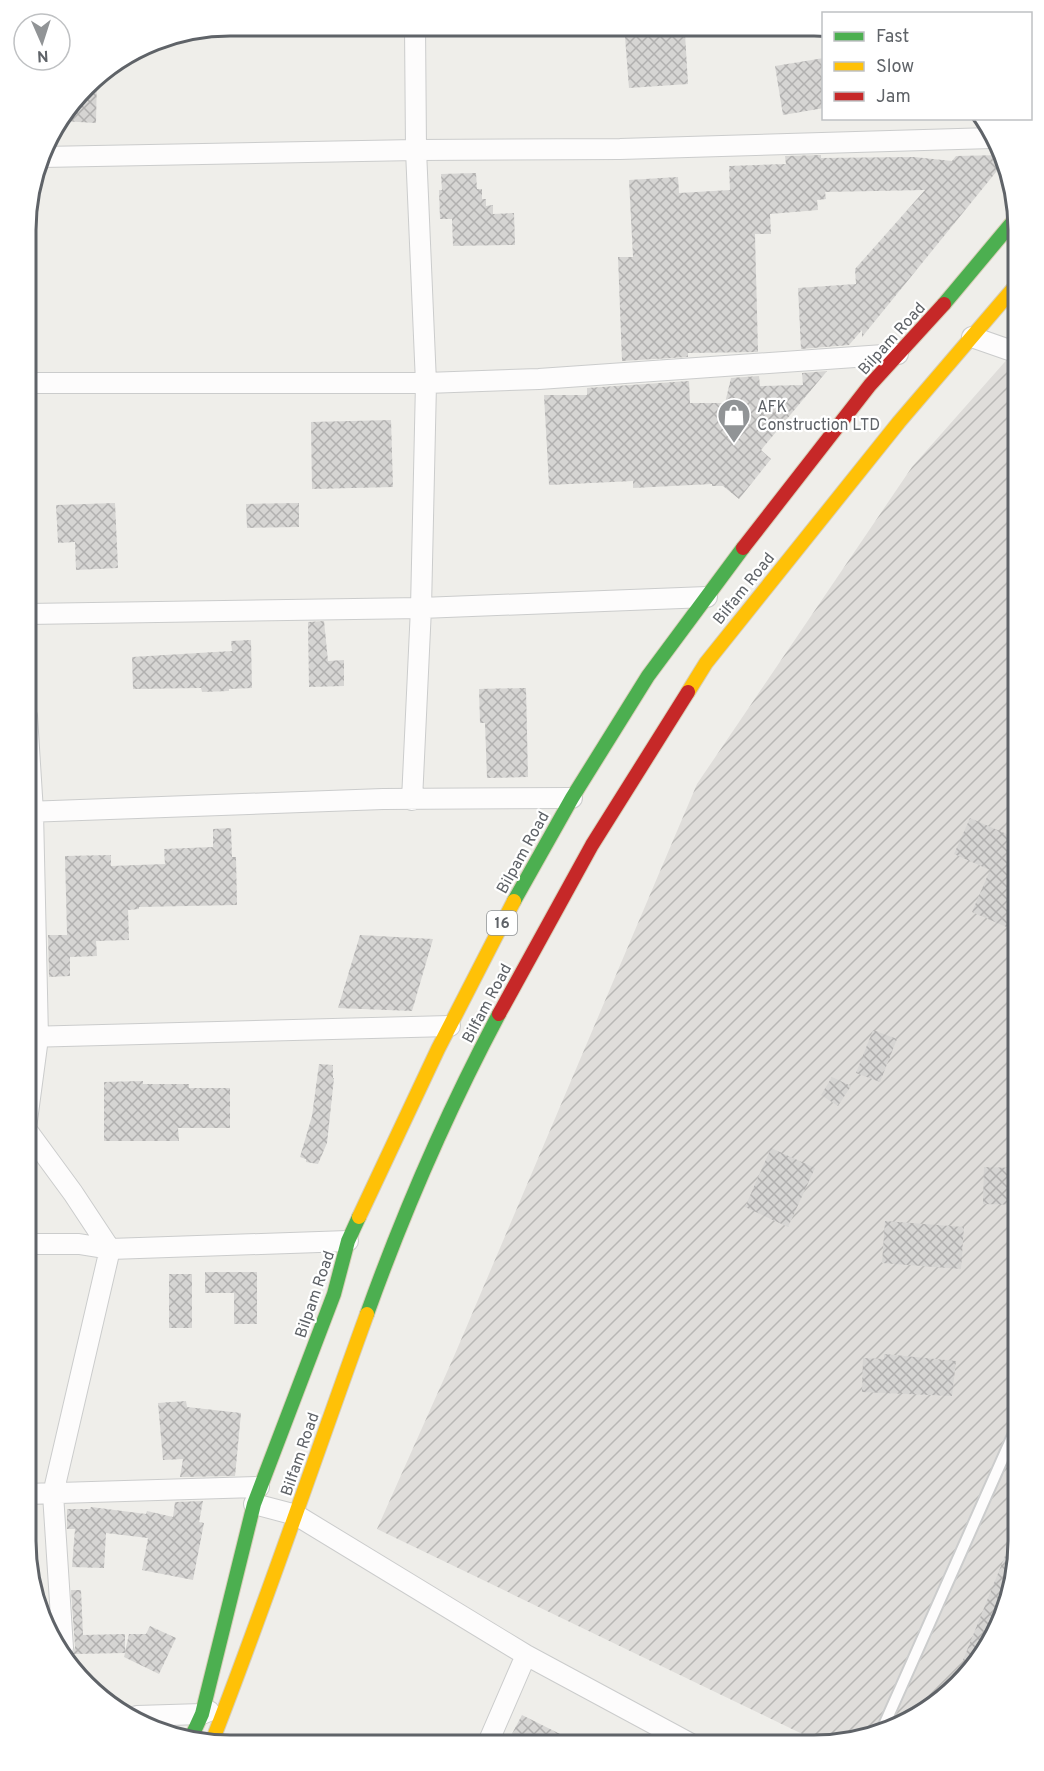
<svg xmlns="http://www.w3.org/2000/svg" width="1044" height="1771" viewBox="0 0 1044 1771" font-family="Overpass,sans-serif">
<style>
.industrial{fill:url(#industrial-furrows)}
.building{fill:url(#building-cross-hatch)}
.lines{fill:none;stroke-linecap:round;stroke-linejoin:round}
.lane-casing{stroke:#cbcccc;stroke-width:14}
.street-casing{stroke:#cbcccc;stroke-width:22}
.fast-casing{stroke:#d7ceb8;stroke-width:16}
.slow-casing{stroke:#d7ceb8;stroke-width:16}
.jam-casing{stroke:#d7ceb8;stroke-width:16}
.lane{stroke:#fdfcfc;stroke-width:10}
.street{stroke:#fdfcfc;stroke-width:20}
.fast{stroke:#4caf50;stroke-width:14}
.slow{stroke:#ffc107;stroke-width:14}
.jam{stroke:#c62828;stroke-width:14}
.labels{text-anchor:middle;stroke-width:4.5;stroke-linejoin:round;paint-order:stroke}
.shield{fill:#fff;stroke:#8f9295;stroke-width:1.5}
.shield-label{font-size:15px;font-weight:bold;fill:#5f6368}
.street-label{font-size:16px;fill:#5f6368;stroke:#fff}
.poi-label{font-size:16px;fill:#5f6368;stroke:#fff;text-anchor:start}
.rim{fill:none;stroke:#5f6368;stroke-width:3}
</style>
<defs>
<pattern id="industrial-furrows" width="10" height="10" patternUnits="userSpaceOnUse" patternTransform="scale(1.5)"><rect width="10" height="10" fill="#dfddda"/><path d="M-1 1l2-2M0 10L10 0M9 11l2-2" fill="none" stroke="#b8b7b5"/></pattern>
<pattern id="building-cross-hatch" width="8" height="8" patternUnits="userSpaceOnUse" patternTransform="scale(1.5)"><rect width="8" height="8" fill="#d6d5d3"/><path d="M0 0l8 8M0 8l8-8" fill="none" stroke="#b1b0af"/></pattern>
</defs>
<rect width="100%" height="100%" fill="#efeeea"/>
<!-- industrial -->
<path class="industrial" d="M1018 347V1554L1008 1607 976 1665 892 1730 823 1744 377 1529 455 1354 697 784 912 467Z"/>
<!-- building -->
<path class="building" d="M685 34 688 84 629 88 625 37Z
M824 58V108L783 115 775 66Z
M97 75 96 123 61 121 95 77Z
M821 155V158L914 157 952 161 956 156 1003 155 1005 161 862 337V330L849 345 801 349 798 288 856 284 855 269 925 190 825 192 826 199 817 200 818 210 770 214 771 234H755L758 352 688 353V357L622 361 618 257H633L629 180 678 177 679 193 730 190 729 166 786 164 785 156Z
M476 173 477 189H482V199H486V206L493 205V214L514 213 515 245 453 246 452 219H440L439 190H442L441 174Z
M827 371 761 450 771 459 739 499 723 486H712V484L633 488V481L549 485 544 395H587V388L689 381 690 403H725L731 378 759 376 760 386 803 385 802 373Z
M391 420 393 487 312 489 311 422Z
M115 503 118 568 76 570 75 542 58 543 56 505Z
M299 503V527L247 528 246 504Z
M324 621 328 661 344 660V686L309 687 308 622Z
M251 640 252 688 229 689V691L202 692 201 688 133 689 132 657 232 651 231 641Z
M526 688 528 777 487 778 485 723H480L479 689Z
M970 818 1018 839V932L972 912 990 870 954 854Z
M231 828 232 857H236L237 905 139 907V909L128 910 129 940 96 941 97 956 70 957V976L49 977 48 935H67L65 856 111 855V866L165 864 164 849 213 847V829Z
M360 935 433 939 412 1011 338 1008Z
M873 1030 897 1039 880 1082 856 1073Z
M319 1064 333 1065V1078H334L327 1143 318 1164 306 1162V1159L300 1157 312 1116Z
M832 1077 851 1086 838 1106 821 1095Z
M143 1081V1084H189V1088H230V1128H178L179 1141H104V1082Z
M771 1148 815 1168 788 1227 745 1207Z
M984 1167 1018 1168V1205L983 1204Z
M885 1221 964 1227 961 1269 882 1263Z
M205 1272H257V1324H234V1293H205Z
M169 1274H192V1328H169Z
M884 1354 956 1361 952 1396 862 1392 863 1358 884 1359Z
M186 1401 187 1407 241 1413 235 1476 180 1477 183 1459 163 1460 158 1403Z
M203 1501 199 1522 204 1523 193 1580 142 1570 148 1538 106 1533 104 1568 72 1567 75 1529H67V1509H90L91 1507 146 1514 147 1511 173 1517 175 1502Z
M1009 1546 1018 1549V1554L1008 1607 976 1666 963 1660Z
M71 1590H81L83 1635 125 1634V1652L129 1634H146L150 1626 176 1638 159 1674 124 1657 125 1653 73 1654 75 1647Z
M522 1715 582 1745H506Z"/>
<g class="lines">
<!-- lane casing -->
<g class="lane-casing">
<path id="lane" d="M881 1732 1018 1424"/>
</g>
<!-- street casing -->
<g class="street-casing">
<path id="street" d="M42 157 416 150 620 149 992 138
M972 337 1018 353
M27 383H426L539 379 898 354
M27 614 421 608 707 597
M412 800 421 608 426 383 416 150 415 26
M26 812 383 799 572 798
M26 1037 450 1026
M26 1128 38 1038 33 812 27 716
M26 1129 73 1193 110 1249 53 1494 63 1648
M26 1244H79L110 1249 348 1241
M26 1494 259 1487
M254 1504 296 1515 526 1655 693 1745
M137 1716 202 1714 209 1711
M487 1745 526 1655"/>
</g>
<!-- fast casing -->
<g class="fast-casing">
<path id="fast" d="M944 304 1016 218
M514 901 572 798 648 676 743 548
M367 1314C404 1211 448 1110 499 1014
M191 1738 202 1714 254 1504 334 1294 348 1241 359 1217"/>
</g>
<!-- slow casing -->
<g class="slow-casing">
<path id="slow" d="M688 692 706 663 899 422 1018 283
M359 1217 438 1049 514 901
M215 1734C269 1595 316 1454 367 1314"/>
</g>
<!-- jam casing -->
<g class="jam-casing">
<path id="jam" d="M743 548 870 385 944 304
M499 1014 592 845 688 692"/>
</g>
<!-- lane -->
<use href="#lane" class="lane"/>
<!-- street -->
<use href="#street" class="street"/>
<!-- fast -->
<use href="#fast" class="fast"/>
<!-- slow -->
<use href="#slow" class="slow"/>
<!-- jam -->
<use href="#jam" class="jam"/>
</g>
<!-- icons -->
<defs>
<g id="shop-pin" transform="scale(1.725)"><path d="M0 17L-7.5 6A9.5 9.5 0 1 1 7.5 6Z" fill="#919496" stroke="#fff"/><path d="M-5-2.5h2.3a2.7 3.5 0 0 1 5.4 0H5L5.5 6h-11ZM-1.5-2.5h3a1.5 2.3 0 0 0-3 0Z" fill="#fff"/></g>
</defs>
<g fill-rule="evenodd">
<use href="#shop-pin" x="734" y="415"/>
</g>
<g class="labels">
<!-- shield labels -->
<rect class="shield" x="487" y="911" width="30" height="24" rx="4.5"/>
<g class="shield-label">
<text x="502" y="928">16</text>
</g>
<!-- street labels -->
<g class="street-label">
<text transform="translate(891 338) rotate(-48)" y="6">Bilpam Road</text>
<text transform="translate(743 588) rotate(-51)" y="6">Bilfam Road</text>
<text transform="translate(522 852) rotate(-61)" y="6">Bilpam Road</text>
<text transform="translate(486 1003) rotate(-62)" y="6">Bilfam Road</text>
<text transform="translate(314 1294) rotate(-71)" y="6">Bilpam Road</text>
<text transform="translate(299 1454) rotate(-71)" y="6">Bilfam Road</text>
</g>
<!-- poi labels -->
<g class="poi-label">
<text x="757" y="412">AFK<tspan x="757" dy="18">Construction LTD</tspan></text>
</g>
</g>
<!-- crop -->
<path d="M0 0H1044V1771H0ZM230 36H814A194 194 0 0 1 1008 230V1541A194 194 0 0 1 814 1735H230A194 194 0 0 1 36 1541V230A194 194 0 0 1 230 36Z" fill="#fff" fill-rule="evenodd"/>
<path class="rim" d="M230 36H814A194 194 0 0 1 1008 230V1541A194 194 0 0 1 814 1735H230A194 194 0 0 1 36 1541V230A194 194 0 0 1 230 36Z"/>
<!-- legend -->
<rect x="822" y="12" width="210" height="108" fill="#ffffff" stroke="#bfc1c3" stroke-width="1.5"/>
<rect x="834" y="32" width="30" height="9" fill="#4caf50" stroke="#bfc1c3" stroke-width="1.5"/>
<text x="876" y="42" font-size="18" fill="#5f6368">Fast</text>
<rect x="834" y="62" width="30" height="9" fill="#ffc107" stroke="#bfc1c3" stroke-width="1.5"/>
<text x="876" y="72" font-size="18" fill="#5f6368">Slow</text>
<rect x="834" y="92" width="30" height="9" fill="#c62828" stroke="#bfc1c3" stroke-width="1.5"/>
<text x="876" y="102" font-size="18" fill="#5f6368">Jam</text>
<!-- north arrow -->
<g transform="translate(42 42) rotate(177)"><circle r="28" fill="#ffffff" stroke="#bfc1c3" stroke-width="1.5"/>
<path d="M0-4.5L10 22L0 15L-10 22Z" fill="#919496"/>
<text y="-9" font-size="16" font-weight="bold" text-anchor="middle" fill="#5f6368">N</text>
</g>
</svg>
